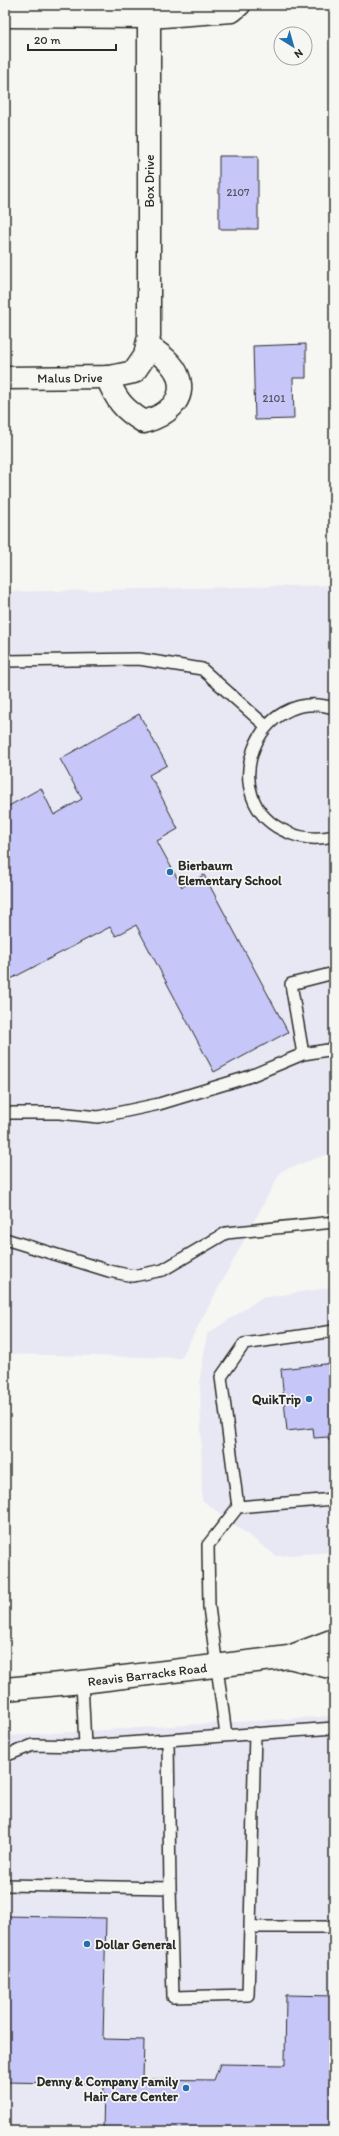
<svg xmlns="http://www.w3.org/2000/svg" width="339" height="2136" viewBox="0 0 339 2136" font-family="Itim,sans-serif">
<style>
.built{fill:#e8e8f4}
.building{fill:#c6c6f8;stroke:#2b2b2b}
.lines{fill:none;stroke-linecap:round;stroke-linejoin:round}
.service-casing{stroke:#2b2b2b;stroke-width:14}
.minor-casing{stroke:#2b2b2b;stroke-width:25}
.secondary-casing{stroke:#2b2b2b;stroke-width:25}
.service{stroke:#f6f6f2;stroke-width:11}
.minor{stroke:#f6f6f2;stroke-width:22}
.secondary{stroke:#f6f6f2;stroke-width:22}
.poi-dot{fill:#1f6fb2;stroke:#f6f6f2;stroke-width:1.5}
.labels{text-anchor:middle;stroke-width:3.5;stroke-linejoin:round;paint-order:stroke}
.number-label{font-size:11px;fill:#52525e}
.street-label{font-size:13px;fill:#2b2b2b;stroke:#f6f6f2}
.poi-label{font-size:13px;font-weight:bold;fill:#2b2b2b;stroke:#f6f6f2;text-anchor:start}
</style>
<rect width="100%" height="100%" fill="#f6f6f2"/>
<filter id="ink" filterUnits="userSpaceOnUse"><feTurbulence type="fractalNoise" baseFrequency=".025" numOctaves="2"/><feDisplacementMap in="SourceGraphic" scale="8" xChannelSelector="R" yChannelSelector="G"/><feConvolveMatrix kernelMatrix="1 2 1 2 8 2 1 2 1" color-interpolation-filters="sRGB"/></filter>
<g filter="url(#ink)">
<!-- built -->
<path class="built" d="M334 585V1152L281 1171 181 1358 5 1354V592Z
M334 1287V1552L276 1556 202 1500 200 1378 207 1334 261 1298Z
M334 1716V2131H5V1736Z"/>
<!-- building -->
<path class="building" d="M219 156H258V229H219Z
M306 344V378H293L294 419 255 420 253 346Z
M139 714 167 765 149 775 153 782H154L178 829 157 841 182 887 204 875 288 1032 214 1072 136 925 116 936 110 927 5 982V808L41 788 54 815 82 799 60 759Z
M334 1363V1441H329L328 1437 314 1438 313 1428 287 1431 281 1369Z
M5 1916 106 1918 103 2039 144 2040 143 2079 214 2080 220 2064 285 2065 286 1995 334 1996V2131H103L104 2084 5 2082Z"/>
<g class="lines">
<!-- service casing -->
<g class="service-casing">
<path id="service" d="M5 661 139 659 202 669 266 726
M334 708C256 684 213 801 287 832 302 839 317 840 334 836
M334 973 291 984 303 1054 334 1049
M5 1113H59L98 1117 159 1104 248 1077 303 1054
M5 1239 109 1271 133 1276 163 1270 226 1233 334 1222
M238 1507 221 1377 244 1344 334 1331
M82 1682 85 1746 334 1728
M255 1733 250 1927H334
M226 1735 209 1607 208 1545 238 1507 334 1499
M168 1741 170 1888
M5 1756 33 1745 85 1746
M5 1885 170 1888 173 1997 248 1995 250 1927"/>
</g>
<!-- minor casing -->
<g class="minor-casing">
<g id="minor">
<path d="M5 16 149 17 232 11 239 5"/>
<path d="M107 377C116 400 123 409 144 422 165 416 187 401 178 376 173 362 158 353 147 345"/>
<path id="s1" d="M5 378 110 377 134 372 145 356 149 336V17"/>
</g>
</g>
<!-- secondary casing -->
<g class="secondary-casing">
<g id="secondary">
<path d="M289 1657 334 1668"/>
<path id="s2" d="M5 1689 82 1682 289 1657 334 1640"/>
</g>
</g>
<!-- service -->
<use href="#service" class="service"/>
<!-- minor -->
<use href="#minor" class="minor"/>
<!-- secondary -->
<use href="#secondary" class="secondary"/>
</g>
</g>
<!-- markers -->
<g class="poi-dot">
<circle cx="170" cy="872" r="4"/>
<circle cx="309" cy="1399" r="4"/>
<circle cx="87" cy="1944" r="4"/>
<circle cx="186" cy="2088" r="4"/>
</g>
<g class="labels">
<!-- number labels -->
<g class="number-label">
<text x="238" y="196">2107</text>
<text x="274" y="402">2101</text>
</g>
<!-- street labels -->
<g class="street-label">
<text transform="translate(149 181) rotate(-90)" y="5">Box Drive</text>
<text dy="5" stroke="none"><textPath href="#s1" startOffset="65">Malus Drive</textPath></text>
<text dy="5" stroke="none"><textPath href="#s2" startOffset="143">Reavis Barracks Road</textPath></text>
</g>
<!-- poi labels -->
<g class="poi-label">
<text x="178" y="870">Bierbaum<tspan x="178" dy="15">Elementary School</tspan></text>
<text x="301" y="1404" text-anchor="end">QuikTrip</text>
<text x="95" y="1949">Dollar General</text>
<text x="178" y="2086" text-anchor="end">Denny &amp; Company Family<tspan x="178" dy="15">Hair Care Center</tspan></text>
</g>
</g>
<!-- margin -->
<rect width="339" height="2136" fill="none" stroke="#f6f6f2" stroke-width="20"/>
<rect x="10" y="10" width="319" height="2116" fill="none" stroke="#2b2b2b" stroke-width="1.5" filter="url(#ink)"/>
<!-- north arrow -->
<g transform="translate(293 46) rotate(143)"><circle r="19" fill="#f6f6f2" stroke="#a5a5a2"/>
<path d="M0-3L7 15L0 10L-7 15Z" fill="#1f6fb2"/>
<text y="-6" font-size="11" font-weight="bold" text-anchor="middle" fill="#2b2b2b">N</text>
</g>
<!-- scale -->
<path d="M28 44v6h88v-6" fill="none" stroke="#2b2b2b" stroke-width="2"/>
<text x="34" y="44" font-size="12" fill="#2b2b2b" stroke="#f6f6f2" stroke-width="3" paint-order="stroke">20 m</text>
</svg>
